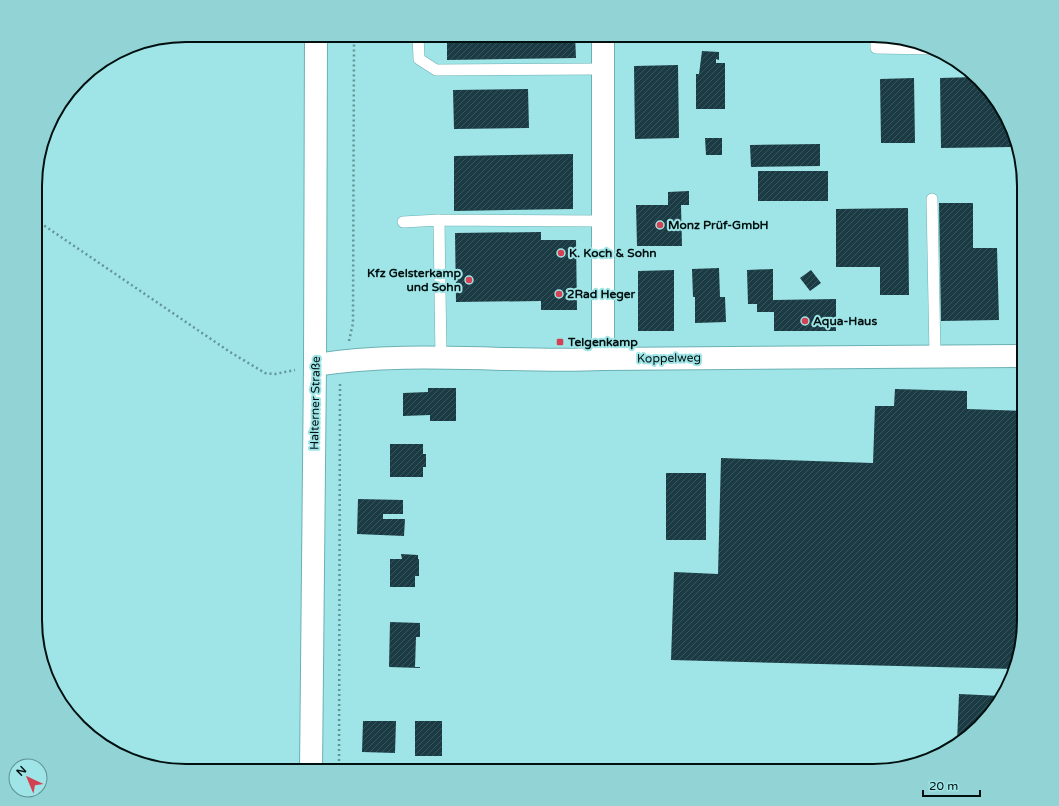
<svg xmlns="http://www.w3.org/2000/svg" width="1059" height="806" viewBox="0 0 1059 806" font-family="'Varela Round',sans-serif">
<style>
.building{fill:url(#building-hatch)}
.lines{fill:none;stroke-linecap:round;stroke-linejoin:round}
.lane-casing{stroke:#6bb1b3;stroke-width:12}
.street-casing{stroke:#6bb1b3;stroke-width:24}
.secondary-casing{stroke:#6bb1b3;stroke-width:24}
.path{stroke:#639496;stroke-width:2.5;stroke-dasharray:2 3;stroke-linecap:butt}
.lane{stroke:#fff;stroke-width:11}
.street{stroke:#fff;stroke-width:22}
.secondary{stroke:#fff;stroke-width:22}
.poi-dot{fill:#d24252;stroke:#9fe5e7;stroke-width:1.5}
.labels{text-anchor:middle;stroke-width:4;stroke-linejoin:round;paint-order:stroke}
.poi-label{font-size:12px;font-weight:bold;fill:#001010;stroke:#9fe5e7;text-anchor:start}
.street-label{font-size:12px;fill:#001010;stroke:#9fe5e7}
.rim{fill:none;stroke:#001010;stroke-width:2}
</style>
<defs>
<pattern id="building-hatch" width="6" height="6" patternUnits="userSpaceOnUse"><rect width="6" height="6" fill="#1b3b44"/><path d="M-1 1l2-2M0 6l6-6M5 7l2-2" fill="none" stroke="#39545b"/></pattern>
</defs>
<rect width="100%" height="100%" fill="#9fe5e7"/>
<!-- building -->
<path class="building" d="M447 35H575L576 58 447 60Z
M702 51 719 52V60L716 59V63H725V109H696V74H699Z
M678 65 679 138 635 139 634 66Z
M976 77 1008 120 1011 130V147L941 148 940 78Z
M914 78 915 143H881L880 79Z
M528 89 529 128 454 129 453 90Z
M705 138H722V155H706Z
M820 144V166L751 167 750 145Z
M573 154V209L454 211V156Z
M758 171H828V201H758Z
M689 191V205H681L682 246H637L636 205H668V192Z
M939 203H973V248H997L999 320 941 321Z
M908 208 909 295H880V267H836V209Z
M541 232V240H576L577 310H541V301L456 302 455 233Z
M719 268 720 297H725L726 322 695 323V297H693L692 269Z
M773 269V300L836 299V331H774V312H757V304H748L747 270Z
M674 270V331H638V271Z
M811 270 821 283 810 291 800 278Z
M428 388H456V421H430V415L403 416V393L428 392Z
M895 389 967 391V409L1024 411V630L1014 669 671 660 674 572 718 574 721 458 873 463 875 406H894Z
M390 444H423V454H426V467H423V477H390Z
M666 473H706V540H666Z
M358 499 403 500V514H383V519H405L404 536 357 534Z
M401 554 418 555V559H419V576H415V587H390V559H402Z
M390 622 420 623V637H416L415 667H420V668L389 667Z
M959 694 1001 696 987 719 957 742Z
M363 721H396L395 753 362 752Z
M415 721H442V756H415Z"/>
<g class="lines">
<!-- lane casing -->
<g class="lane-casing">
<path id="lane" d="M418 35 419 59 436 70 603 69
M876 35V48L934 49
M932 199 935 355
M403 222 439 220
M441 357 439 220 603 221"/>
</g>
<!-- street casing -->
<g class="street-casing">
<path id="street" d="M603 35V359
M315 365C411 350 507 363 603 359L1024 356"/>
</g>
<!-- secondary casing -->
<g class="secondary-casing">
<path id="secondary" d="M311 771 315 365 316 35"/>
</g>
<!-- path -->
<path class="path" d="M36 220 230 352 265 373 275 374 295 370
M349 341 353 323 354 35
M339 771 340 381"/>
<!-- lane -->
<use href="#lane" class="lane"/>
<!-- street -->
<use href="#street" class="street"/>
<!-- secondary -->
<use href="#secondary" class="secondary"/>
</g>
<!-- markers -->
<g class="poi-dot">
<circle cx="660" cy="225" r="4"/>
<circle cx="561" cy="253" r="4"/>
<circle cx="469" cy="280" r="4"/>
<circle cx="559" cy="294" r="4"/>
<circle cx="805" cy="321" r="4"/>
<rect x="556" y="338" width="8" height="8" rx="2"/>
</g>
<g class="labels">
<!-- poi labels -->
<g class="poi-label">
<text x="668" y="229">Monz Prüf-GmbH</text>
<text x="569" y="257">K. Koch &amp; Sohn</text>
<text x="461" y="277" text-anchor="end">Kfz Gelsterkamp<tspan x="461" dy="14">und Sohn</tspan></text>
<text x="567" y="298">2Rad Heger</text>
<text x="813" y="325">Aqua-Haus</text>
<text x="568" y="346">Telgenkamp</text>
</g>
<!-- street labels -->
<g class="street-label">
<text transform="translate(669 358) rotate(-1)" y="4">Koppelweg</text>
<text transform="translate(315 403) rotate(-89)" y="4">Halterner Straße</text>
</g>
</g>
<!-- crop -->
<path d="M0 0H1059V806H0ZM186 42H873A144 144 0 0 1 1017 186V620A144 144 0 0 1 873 764H186A144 144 0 0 1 42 620V186A144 144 0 0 1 186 42Z" fill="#92d4d6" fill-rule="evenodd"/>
<path class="rim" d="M186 42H873A144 144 0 0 1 1017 186V620A144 144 0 0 1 873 764H186A144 144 0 0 1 42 620V186A144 144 0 0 1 186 42Z"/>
<!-- north arrow -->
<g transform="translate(28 778) rotate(316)"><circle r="19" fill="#9fe5e7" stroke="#5f9091"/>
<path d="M0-3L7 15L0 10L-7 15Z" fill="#d24252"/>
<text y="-6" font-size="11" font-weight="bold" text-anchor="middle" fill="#001010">N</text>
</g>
<!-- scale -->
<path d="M923 790v6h57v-6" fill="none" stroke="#001010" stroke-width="2"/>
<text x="929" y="790" font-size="12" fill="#001010" stroke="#9fe5e7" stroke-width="3" paint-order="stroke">20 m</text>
</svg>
